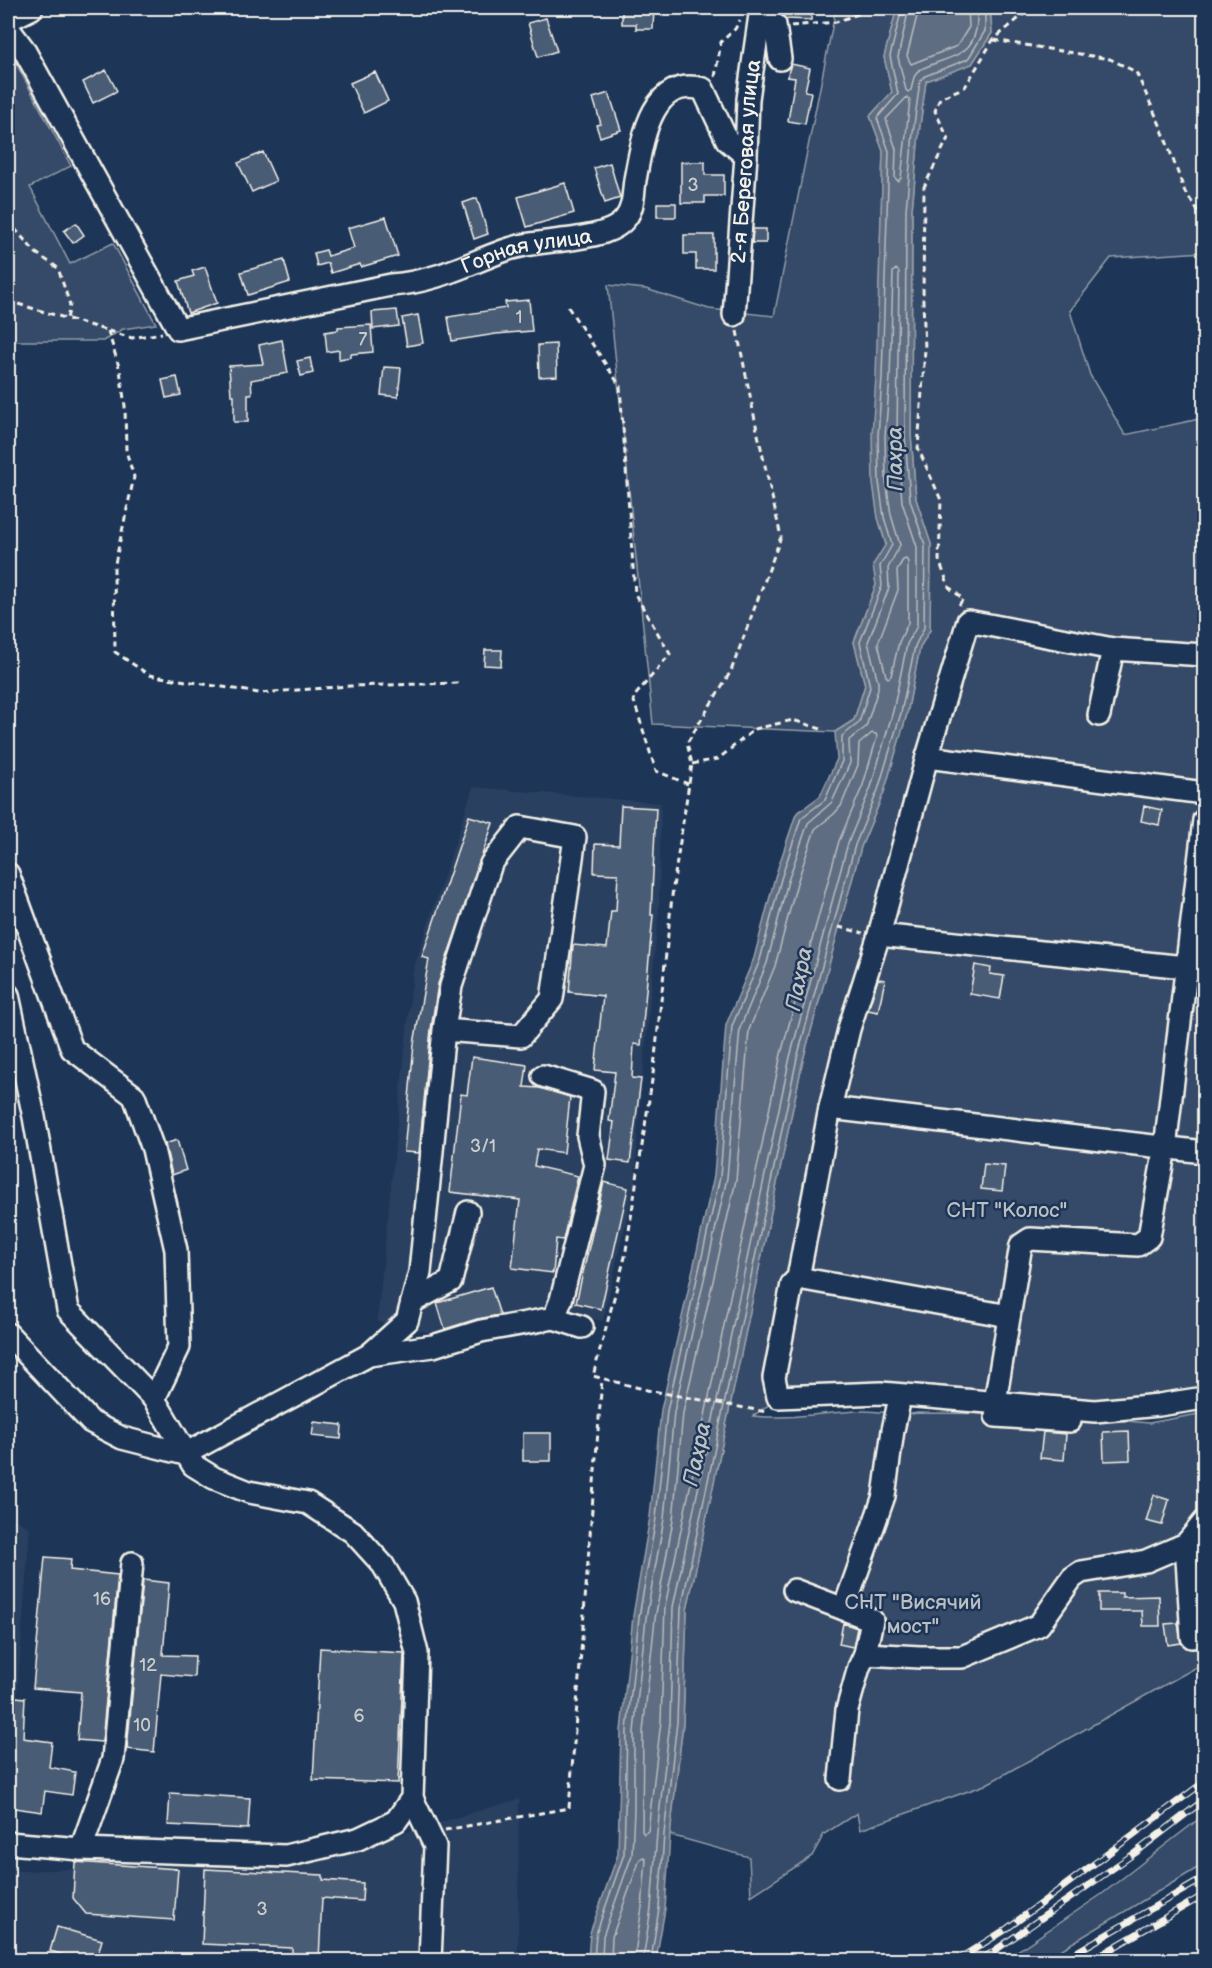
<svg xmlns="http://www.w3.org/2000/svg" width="1212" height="1968" viewBox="0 0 1212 1968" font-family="'Balsamiq Sans',sans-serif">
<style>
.built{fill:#2a4060}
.green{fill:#354a67;stroke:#949ea8;stroke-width:1.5;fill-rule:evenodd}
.water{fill:#5e6d82;stroke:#9aa2ab;stroke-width:1.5}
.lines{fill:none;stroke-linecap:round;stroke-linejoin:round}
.shore{stroke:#b8bcbf;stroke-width:1.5}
.building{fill:#485b74;stroke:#f4f1e8;stroke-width:1.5}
.minor-casing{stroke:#f4f1e8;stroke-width:26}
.path{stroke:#f4f1e8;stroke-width:3;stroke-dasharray:6 4.5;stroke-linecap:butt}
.minor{stroke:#1d3557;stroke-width:21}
.rail-casing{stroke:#f4f1e8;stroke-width:7}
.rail{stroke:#1d3557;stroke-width:4.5;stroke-dasharray:14;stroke-linecap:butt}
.labels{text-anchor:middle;stroke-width:5;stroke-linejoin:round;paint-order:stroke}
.number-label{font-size:18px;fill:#c9cccb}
.street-label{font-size:21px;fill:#f4f1e8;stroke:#1d3557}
.park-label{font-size:21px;fill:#bbbfc1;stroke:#1d3557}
.water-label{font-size:22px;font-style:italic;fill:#c0c3c4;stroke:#1d3557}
</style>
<rect width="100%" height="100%" fill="#1d3557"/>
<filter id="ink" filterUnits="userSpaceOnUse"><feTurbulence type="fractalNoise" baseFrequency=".0167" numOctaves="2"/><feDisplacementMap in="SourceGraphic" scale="12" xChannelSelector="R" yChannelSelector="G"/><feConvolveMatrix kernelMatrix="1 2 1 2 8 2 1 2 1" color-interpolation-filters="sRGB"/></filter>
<g filter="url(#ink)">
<!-- built -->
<path class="built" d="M473 787 661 803 659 909 638 1126 635 1183 603 1321 539 1307 443 1335 377 1322 413 971Z
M8 1515 30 1528 16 1712 8 1708Z
M519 1799 518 1960H8V1870L21 1871 318 1859Z"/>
<!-- green -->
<path class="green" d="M836 8H897L884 57 892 92 870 116 883 151C881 224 879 298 877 371 875 435 865 481 886 545L874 565 876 585 854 642 865 685 854 720 835 732 653 724 608 285 646 289 709 309 774 316Z
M990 8H1204V252L1111 258 1070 311 1090 375 1125 435 1204 418V1403L1081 1417 1149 1423 1204 1413V1663L985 1785 860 1830 857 1813 824 1834 812 1856 751 1896 749 1857 670 1835 683 1723 687 1610 803 1060 861 847 884 792 907 714 920 647 930 630 931 544 916 499 911 435 912 210 919 133 926 81 972 64 992 33ZM881 1399 1040 1414 918 1413C900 1417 880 1410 861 1411 826 1412 788 1420 753 1416L773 1402Z
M11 54 71 166 30 187 70 264 113 243 156 324 123 329 103 341H8V56Z
M1204 1815V1864L1044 1960H1004L1102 1894Z"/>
<!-- water -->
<path class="water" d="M897 8H990L992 33 972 64 926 81 919 133 912 210 911 435 916 499 931 544 930 630 920 647 907 714 884 792 861 847 803 1060 687 1610 683 1722 670 1835 665 1909 656 1960H588L590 1933 618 1854 621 1731 633 1616 650 1517 661 1410 714 1176 726 1025 754 958 775 877 796 814 820 796 837 759 835 732 854 720 865 685 854 642 876 585 873 565 886 544 878 518 873 483 872 435 876 377 883 151 870 116 892 92 884 57Z"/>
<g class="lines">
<!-- shore -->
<path class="shore" d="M909 8 898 57 906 90 908 92 911 90 914 77 919 70C955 53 980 58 977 8
M919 8 907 56 911 64 957 46 969 27 968 8
M907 97 910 100 901 178 898 181 895 178 896 149 886 119Z
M906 559 908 562V623L899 642 891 676 888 678 886 676 878 643 898 590 897 570 903 560Z
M872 733 876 734 877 737 863 785 839 841 781 1054 665 1606 661 1721 648 1831 644 1834 642 1831 643 1732 655 1619 673 1520 683 1413 736 1180 749 1030 775 966 797 883 815 829 834 814 841 806 858 765 859 744Z
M594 1960 596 1934 624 1854 627 1731 639 1617 656 1518 667 1411 720 1177 732 1026 760 960 781 879 801 818 825 800 842 761V736L859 723 870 687 860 642 882 586 880 566 892 545 884 517 879 482 878 436 882 377 889 151 877 118 898 94 890 56 902 8
M602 1960 603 1936 632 1855 634 1810V1732L646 1618 664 1519 674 1412 727 1178 740 1028 767 963 788 881 808 823 832 802 850 763 849 740 866 727 878 689V682L868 642 889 588 888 568 900 545 891 515 886 481 885 436 890 378 893 272 896 269 899 272 897 436 902 502 917 547V626L907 644 893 711 871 787 848 843 790 1057 673 1607 670 1722 657 1833 651 1908 643 1960
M611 1960 612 1937 640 1859 643 1857 646 1860 642 1907 634 1960
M651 1960 659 1908 664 1834 677 1722 681 1609 797 1058 855 845 878 790 901 713 915 646 924 628 925 545 910 500 905 435 906 210 913 132 920 81 925 76 968 59 985 31V8"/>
</g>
<!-- building -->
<path class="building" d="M622 8H654L653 29H636V24H622Z
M773 8H812L811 20 786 19 774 10Z
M546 18 557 51 538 57 528 23Z
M791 64 810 68 805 91 811 92 805 124 788 121 795 78 787 77Z
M106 70 117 91 93 103 83 82Z
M375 72 388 101 364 113 350 83Z
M609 93 621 130 600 137 596 125 601 124 593 98Z
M263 152 276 181 252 192 238 163Z
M681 162H705V175H724V196H705V203H681Z
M610 163 620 198 605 203 594 168Z
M565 183 574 213 527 227 518 197Z
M477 198 488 234 474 239 463 203Z
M657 203H676V217H657Z
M386 217 398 256 361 267 360 264 331 273 328 263 317 266 314 253 326 250 328 256 354 248 348 228Z
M76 223 84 235 73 243 64 231Z
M753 229H766V243H752Z
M684 235H714V269H696V254H684Z
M284 260 290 282 248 295 241 272Z
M205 267 217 303 188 313 178 281 194 276 192 271Z
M529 300 532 331 496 334 452 341 448 317 506 308 505 302Z
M397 310 399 326 373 329 372 312Z
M418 315 423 343 407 346 402 318Z
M371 325 373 352 351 354V357L339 359V350L327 352 325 332 338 330V327Z
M282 340 288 373 251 380 252 394H248V422H234V395H231L229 366 263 364 259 345Z
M556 344 557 376 539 377 538 345Z
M310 358 313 373 301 376 297 361Z
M384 367 401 368 398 397 381 395Z
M177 377 181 395 166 398 162 380Z
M485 650H502L501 666 484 665Z
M621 806 656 808 651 915H653L641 1045 634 1044 632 1078 641 1079 630 1163 609 1160 614 1122 609 1121 615 1072 595 1070 603 996 569 992 573 945 607 948 611 911H616L618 874 594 873 595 844 619 845Z
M1144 806 1162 810 1159 825 1141 821Z
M469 816 493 823 438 984 431 1029 419 1153 404 1152 414 1044 429 959 422 957Z
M975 965 991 968 990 974 1004 976 1000 999 970 994Z
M878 979 885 980 878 1012 868 1010Z
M472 1057 527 1065 524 1087 540 1088 570 1097 564 1153 537 1149 534 1166 578 1176 563 1240 556 1239 553 1273 512 1268 520 1200 450 1192 461 1094 467 1095Z
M177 1140 186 1170 172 1175 165 1144Z
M984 1164 1005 1166 1002 1191 981 1189Z
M604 1182 628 1188 601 1309 576 1303Z
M491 1287 500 1315 477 1319 445 1329 437 1303Z
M314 1422 342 1425 341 1439 312 1436Z
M1129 1431 1130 1460 1104 1461 1103 1432Z
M1043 1432 1066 1434 1064 1460 1040 1458Z
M523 1433H551V1461H523Z
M1154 1495 1169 1500 1162 1525 1146 1521Z
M45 1557 71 1559 70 1570 118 1575 102 1742 77 1740 81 1692 33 1688Z
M143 1580 169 1583 163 1655 195 1656 194 1677 161 1674 154 1752 127 1749Z
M1099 1593H1122V1597L1159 1596 1160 1626H1143L1142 1611H1099Z
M843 1623 857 1628 853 1647 839 1644Z
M1178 1623 1181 1643 1168 1645 1165 1624Z
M320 1648 404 1653 398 1783 313 1780Z
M16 1697 25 1698 23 1738 52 1742 49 1767 75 1772 72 1795 45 1791 42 1812 8 1807V1757L12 1727 8 1726V1698L15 1699Z
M170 1793 250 1798 248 1829 168 1825Z
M75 1862 178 1869 174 1920 86 1914 73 1898Z
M205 1869 323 1875V1880L363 1883 362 1901 322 1898 319 1959 292 1957V1948L202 1944Z
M57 1927 102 1940 96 1960H82L50 1951Z"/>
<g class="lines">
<!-- minor casing -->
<g class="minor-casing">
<g id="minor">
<path d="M761 18 775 25 780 59"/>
<path d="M8 20 32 8"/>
<path id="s1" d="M8 28 23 48 178 329 391 285C434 282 465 265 503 251 524 243 549 242 571 239 588 236 613 234 625 219 634 208 633 194 635 180 642 143 650 75 703 89L727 140 746 156"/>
<path id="s2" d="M734 315 746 156 748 99 761 8"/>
<path d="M1204 655 1113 649 968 621 927 757 879 935 849 1029 830 1108 798 1278 792 1284 774 1378 778 1397 881 1393 1095 1411 1159 1405 1204 1398"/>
<path d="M1099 715 1113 649"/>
<path d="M927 757 1204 793"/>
<path d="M8 874 72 1049 134 1096 153 1149 176 1250 179 1347 154 1399"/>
<path d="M879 935 1204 969"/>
<path d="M8 995 34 1117 68 1310 154 1399 193 1465 214 1478 249 1492 308 1503 353 1532 383 1565 404 1601 417 1653 412 1798 396 1821 358 1839 286 1856 81 1849 8 1843"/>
<path d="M543 1076 593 1091 588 1136 595 1165 561 1300 554 1318"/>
<path d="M830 1108 1204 1152"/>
<path d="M798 1278 1009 1316"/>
<path d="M412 1302 451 1281 468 1212"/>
<path d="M8 1334 91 1422 122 1438 185 1454 369 1355 433 1346 481 1331 554 1318 582 1327"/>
<path d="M369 1355 407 1321 420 1272 444 1030 451 986 491 864 520 827 575 837 552 999 521 1036 444 1030"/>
<path d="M995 1402 1021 1245 1030 1239 1138 1245 1149 1237 1165 1148 1204 820"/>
<path d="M996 1416 1070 1421"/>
<path d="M1186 1544 1192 1637"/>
<path d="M794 1590 844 1609"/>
<path d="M865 1654 920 1657H962L1039 1625 1072 1578 1081 1572 1146 1561 1186 1544 1204 1522"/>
<path d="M840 1779 847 1710 859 1667 865 1654 872 1620 844 1609 884 1496 893 1430 898 1407"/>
<path d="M412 1798 435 1846 430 1960"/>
<path d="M81 1849 113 1759 132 1563"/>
</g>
</g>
<!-- path -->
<path class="path" d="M791 26 836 22 874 8
M994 40 1110 59 1136 72 1161 127 1185 192 1204 220
M715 77 721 42 735 29 740 20
M8 187 15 229 36 253 58 268 70 305 67 319
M8 301 132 338 162 333
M568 307 620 386 635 594 670 654 633 698 656 771 688 784
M108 331 120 370 125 406 126 451 134 477 114 568 115 652 149 675 259 693 350 686 459 683
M737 331 757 430 781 537 731 671 687 743 692 764 673 887 654 1067 625 1257 593 1376 647 1390 767 1412
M959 605 963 599 949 587 939 560 941 500 918 448 925 349 923 302 924 187 948 138 935 111 940 98 965 87 993 40 1031 8
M692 764 718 759 755 729 793 720 824 730
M839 927 863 933
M445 1830 569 1808 602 1379"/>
<!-- minor -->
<use href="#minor" class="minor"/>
<!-- rail casing -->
<g class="rail-casing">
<path id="rail" d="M957 1960 1005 1930 1204 1782
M981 1960 1135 1853 1204 1800
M1063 1960 1204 1878
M1092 1960 1204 1895"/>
</g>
<!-- rail -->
<use href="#rail" class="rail"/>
</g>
</g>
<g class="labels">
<!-- number labels -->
<g class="number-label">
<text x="693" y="191">3</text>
<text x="519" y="323">1</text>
<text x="363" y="345">7</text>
<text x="483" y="1152">3/1</text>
<text x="102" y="1605">16</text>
<text x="148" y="1671">12</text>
<text x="359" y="1722">6</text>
<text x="142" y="1731">10</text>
<text x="262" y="1915">3</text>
</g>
<!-- street labels -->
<g class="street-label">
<text dy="7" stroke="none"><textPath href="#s2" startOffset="154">2-я Береговая улица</textPath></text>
<text dy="7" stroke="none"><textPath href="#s1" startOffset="704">Горная улица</textPath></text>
</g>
<!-- park labels -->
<g class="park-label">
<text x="1007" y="1217">СНТ "Колос"</text>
<text x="913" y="1609">СНТ "Висячий<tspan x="913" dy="24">мост"</tspan></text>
</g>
<!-- water labels -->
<g class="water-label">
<text transform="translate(894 459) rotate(-91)" y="8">Пахра</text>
<text transform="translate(798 979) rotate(-79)" y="8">Пахра</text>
<text transform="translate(696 1454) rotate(-78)" y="8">Пахра</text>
</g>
</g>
<!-- margin -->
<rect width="1212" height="1968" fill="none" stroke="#1d3557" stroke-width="30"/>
<rect x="15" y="15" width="1182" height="1938" fill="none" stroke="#f4f1e8" stroke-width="2" filter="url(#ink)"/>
</svg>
